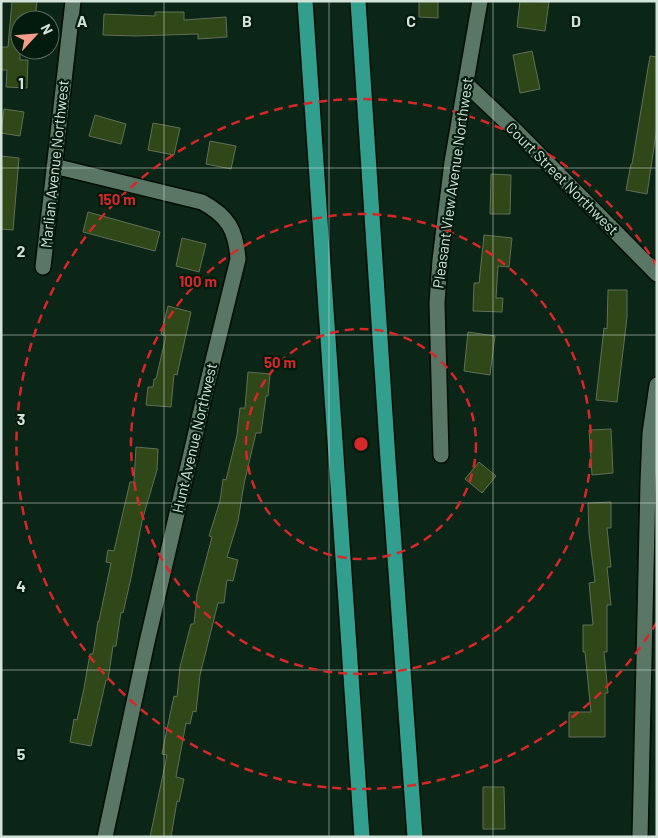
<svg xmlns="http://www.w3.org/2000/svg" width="658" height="838" viewBox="0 0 658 838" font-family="Barlow,sans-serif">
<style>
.building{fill:#304718;stroke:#616f56}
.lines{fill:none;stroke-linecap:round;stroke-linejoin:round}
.minor-casing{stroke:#000d03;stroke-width:18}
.motorway-casing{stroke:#000d03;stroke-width:18}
.minor{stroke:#5a7664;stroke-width:15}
.motorway{stroke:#329e8d;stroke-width:15}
.grid{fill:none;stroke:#d4e3d9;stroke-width:1;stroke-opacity:0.55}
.ring{fill:none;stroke:#d62828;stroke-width:2.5;stroke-dasharray:9 6}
.labels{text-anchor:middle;stroke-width:4.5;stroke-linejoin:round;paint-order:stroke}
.street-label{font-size:15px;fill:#d4e3d9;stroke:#031b0d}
.grid-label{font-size:16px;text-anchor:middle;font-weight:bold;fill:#d4e3d9;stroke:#031b0d;stroke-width:4.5;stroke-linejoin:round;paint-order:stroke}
.centre{fill:#d62828;stroke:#031b0d;stroke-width:2.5}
.ring-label{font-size:15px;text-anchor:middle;font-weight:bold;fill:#d62828;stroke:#031b0d;stroke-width:4.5;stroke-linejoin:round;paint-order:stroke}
</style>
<rect width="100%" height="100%" fill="#0b2516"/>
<!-- building -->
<path class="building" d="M12 1H37L35 20H20V60H28L27 88 6 87 7 70H1V47H8Z
M419 1H438V18L419 17Z
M520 1 549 2 545 31 517 27Z
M155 12H184V20L226 17 227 37 198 39V34L135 36 103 35 104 14 155 16Z
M532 51 540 89 520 93 513 55Z
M650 56 657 57V127L647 194 626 190 631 164H632Z
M4 109 24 112 20 136 1 133Z
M95 115 126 124 121 144 89 136Z
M153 123 180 128 174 155 148 150Z
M210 141 236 146 231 169 206 164Z
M1 156 19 158 13 230 1 229Z
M491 174 511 175 510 214H490Z
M88 212 160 232 155 251 83 232Z
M484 235 512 238 509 267 498 266 496 298H503L502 312 473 311 474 283H479Z
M182 238 206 244 199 272 176 266Z
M608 290H627V317L617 402 596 400 604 328 607 329Z
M168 306 191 312 177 375 174 374 171 407 146 405 148 387H153L154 379H156L166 336 161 334Z
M468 332 495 336 490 375 464 371Z
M248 372 270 374 268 396H266L261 433H256L244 484 238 521 227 557 238 560 233 581 227 580 224 603H218L200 675 196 712 193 711 190 724 186 723 176 777 184 779 179 802 177 801 171 837H150L167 755 162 754 167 729 174 696 177 697 180 667 191 624H194L197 594 212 537 209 536 220 501 223 479 226 480 237 435 240 408H245Z
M611 429 613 473 592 475 589 430Z
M136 447 158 449 157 470 142 521 131 578 123 613 121 612 116 646H113L108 680H106L91 746 70 742 74 719 77 720 84 688 90 654H93L98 621H99L111 563 106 562 108 550 114 551 130 482H134Z
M479 462 496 476 482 493 465 479Z
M611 502V528H607L611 567H607L611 605H607V652H604L608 693H605V737H569V712H591L585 652H583V625H593L589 583 595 582 589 533 588 503Z
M483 787H504L505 829H483Z"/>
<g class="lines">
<!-- minor casing -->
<g class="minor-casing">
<path id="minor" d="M466 84 517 132 657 274
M54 166 202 202C228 216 236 230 238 259L206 389 147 642 105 837
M43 267 73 1
M441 455 437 303 440 260 452 162 480 1
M640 837 648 483 650 433 657 385"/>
</g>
<!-- motorway casing -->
<g class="motorway-casing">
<path id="motorway" d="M305 1 362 837
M358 1 388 460 415 837"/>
</g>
<!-- minor -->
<use href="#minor" class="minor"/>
<!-- motorway -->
<use href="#motorway" class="motorway"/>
</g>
<!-- grid -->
<path class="grid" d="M164 1V837M329 1V837M493 1V837M1 168H657M1 335H657M1 503H657M1 670H657"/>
<!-- distance rings -->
<g class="ring">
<circle cx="361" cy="444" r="115"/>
<circle cx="361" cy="444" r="230"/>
<path d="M657 622A345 345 0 1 1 657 266"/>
</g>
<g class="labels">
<!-- street labels -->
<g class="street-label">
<text transform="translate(55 164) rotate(-84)" y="5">Marlian Avenue Northwest</text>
<text transform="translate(562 179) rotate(45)" y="5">Court Street Northwest</text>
<text transform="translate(453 183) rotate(-82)" y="5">Pleasant View Avenue Northwest</text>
<text transform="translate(195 438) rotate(-77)" y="5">Hunt Avenue Northwest</text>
</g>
</g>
<g class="grid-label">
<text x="82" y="27">A</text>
<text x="247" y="27">B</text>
<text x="411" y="27">C</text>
<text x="576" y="27">D</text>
<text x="21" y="89">1</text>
<text x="21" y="257">2</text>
<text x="21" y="425">3</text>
<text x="21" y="592">4</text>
<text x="21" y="760">5</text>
</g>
<circle cx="361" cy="444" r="8" class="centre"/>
<g class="ring-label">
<text x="117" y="205">150 m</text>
<text x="198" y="287">100 m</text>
<text x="280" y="368">50 m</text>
</g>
<!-- border -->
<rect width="658" height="838" fill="none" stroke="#d4e3d9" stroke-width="5"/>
<!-- north arrow -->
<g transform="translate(35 35) rotate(64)"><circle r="24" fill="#031b0d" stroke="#576b5f"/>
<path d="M0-4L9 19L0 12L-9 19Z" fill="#f49e8a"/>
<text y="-8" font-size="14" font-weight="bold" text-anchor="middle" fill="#d4e3d9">N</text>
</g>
</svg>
